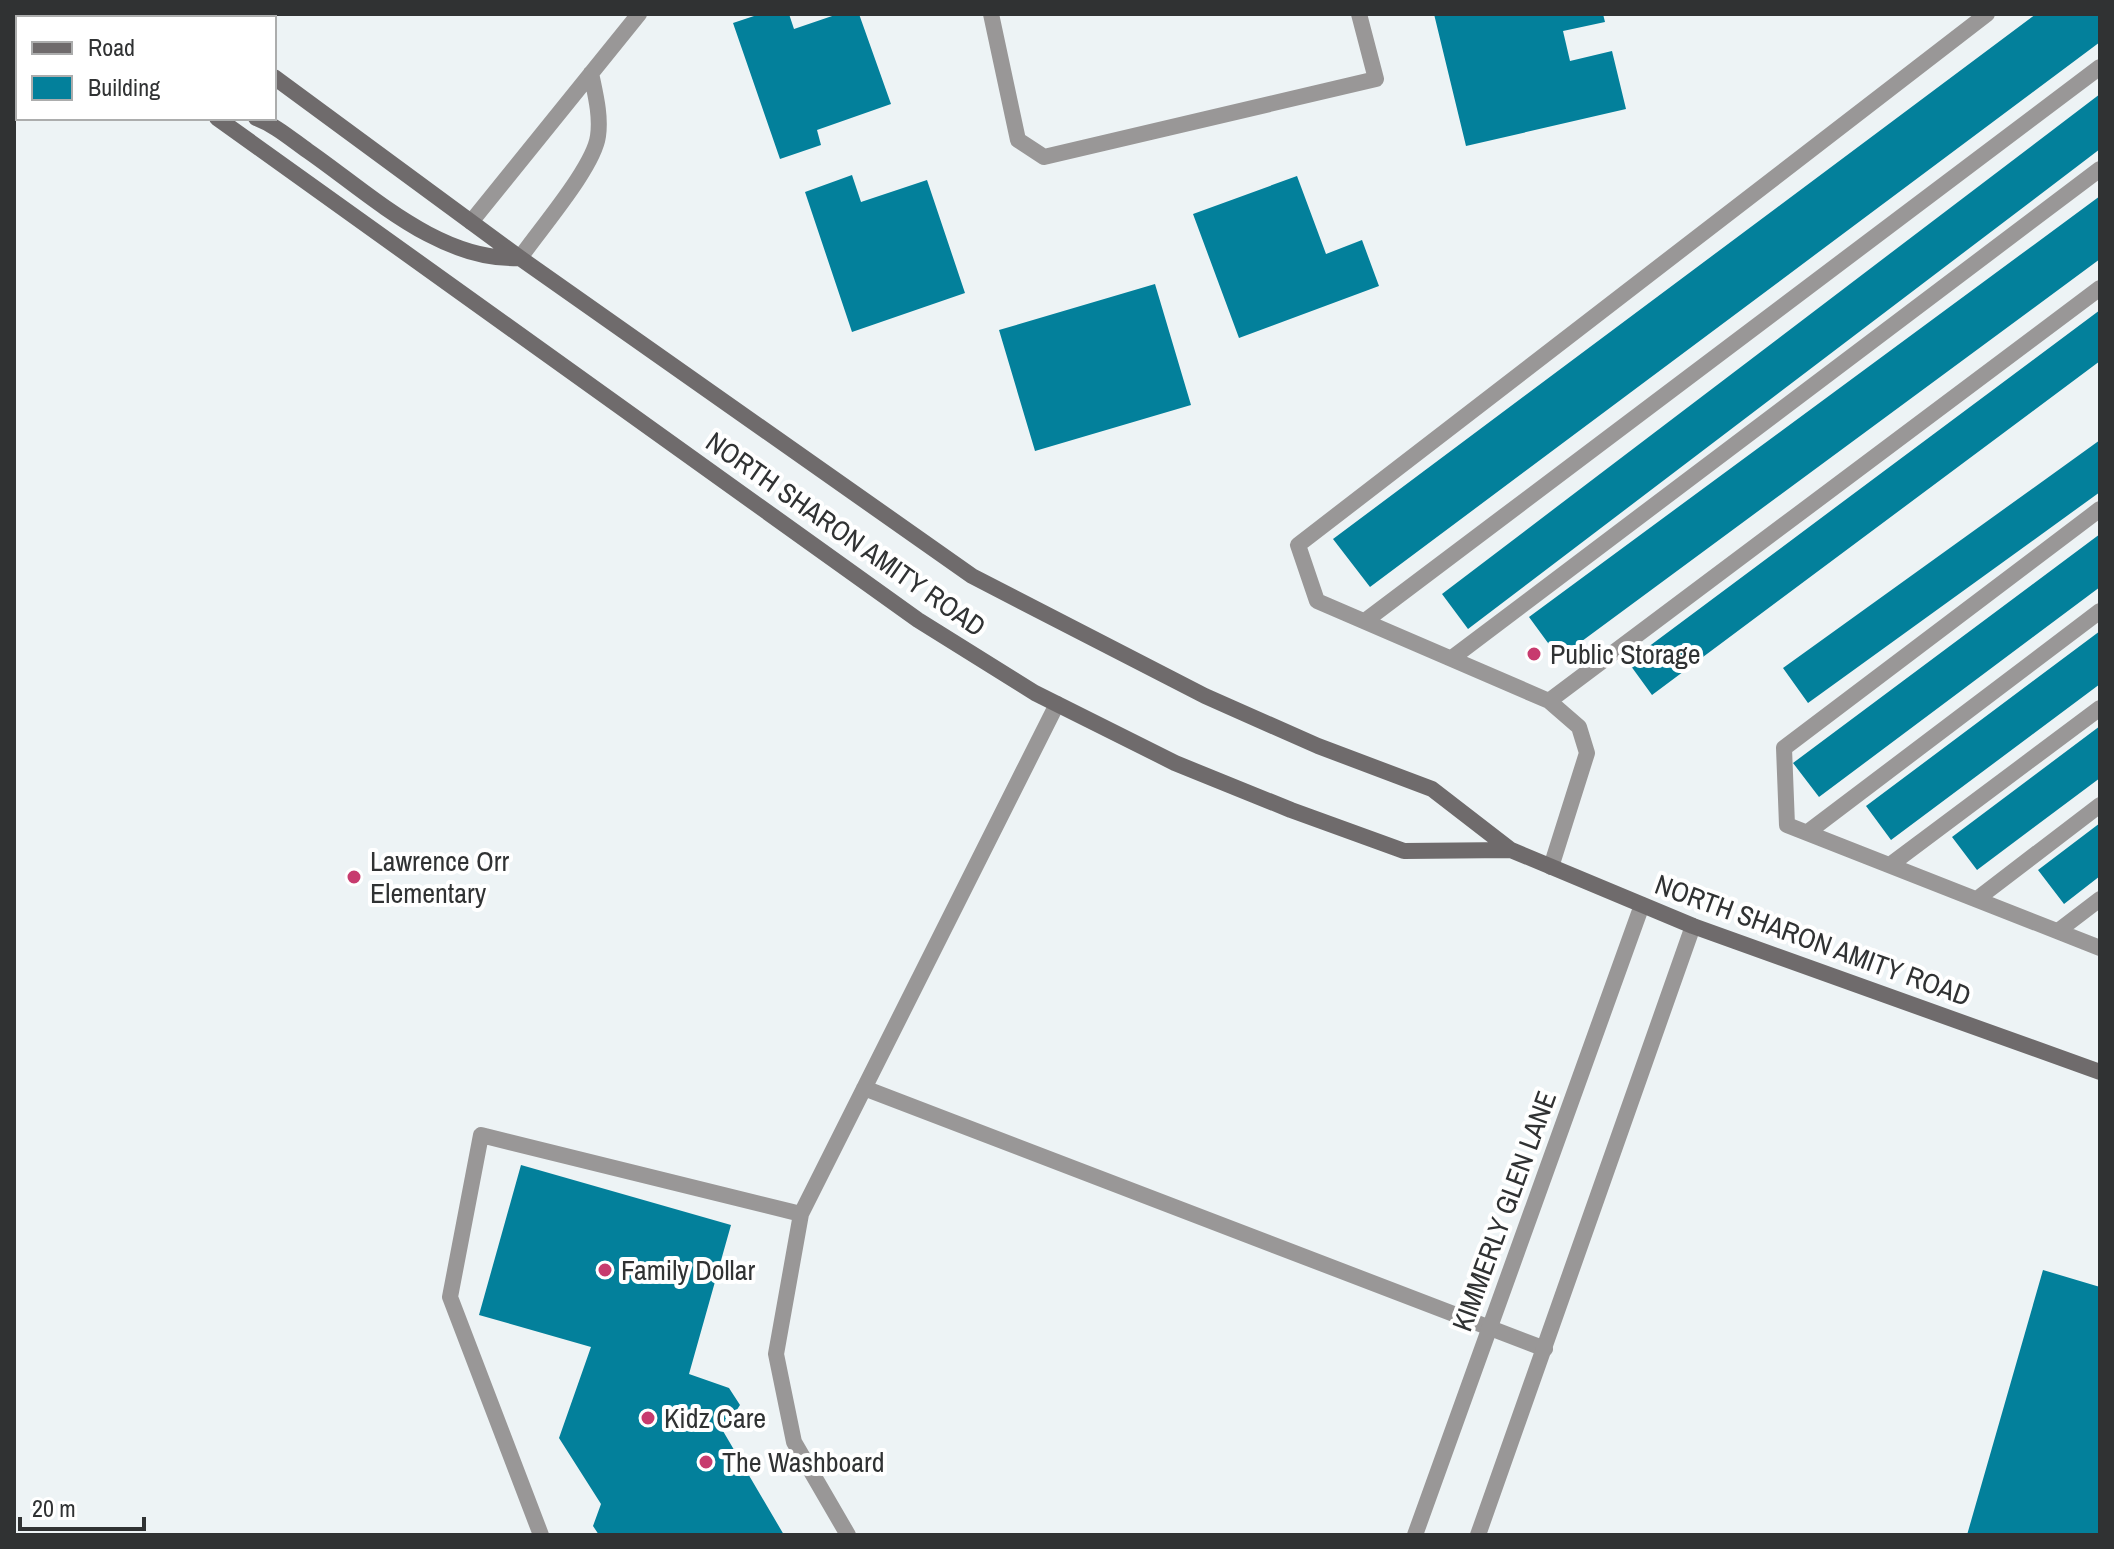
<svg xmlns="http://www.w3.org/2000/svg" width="2114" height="1549" viewBox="0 0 2114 1549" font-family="'Archivo Narrow',sans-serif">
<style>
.building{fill:#03809b}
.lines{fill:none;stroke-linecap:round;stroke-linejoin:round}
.service{stroke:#999797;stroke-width:16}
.minor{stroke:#999797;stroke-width:16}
.tertiary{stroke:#999797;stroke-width:16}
.secondary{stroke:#6f6b6c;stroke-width:16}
.poi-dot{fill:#c73b6e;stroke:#fff;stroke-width:3}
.labels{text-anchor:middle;stroke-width:8;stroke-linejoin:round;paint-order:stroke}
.street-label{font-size:28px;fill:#303233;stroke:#fff}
.poi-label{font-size:28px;fill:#303233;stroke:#fff;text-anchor:start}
</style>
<rect width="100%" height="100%" fill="#edf3f5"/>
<!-- building -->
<path class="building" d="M760 14H789L794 29 838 14H859L891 104 817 130 821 145 780 159 733 23Z
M1434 14H1603L1605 22 1563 31 1570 61 1612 51 1626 109 1466 146Z
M2036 14H2100V42L1370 587 1333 539Z
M2100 94V149L1468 629 1442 594Z
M852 175 861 202 927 180 965 293 852 332 805 192Z
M1297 176 1326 254 1362 240 1379 286 1239 338 1193 214Z
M2100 196V259L1559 658 1529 617Z
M1155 284 1191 405 1035 451 999 330Z
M2100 310V361L1652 695 1628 662Z
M2100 440V492L1808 703 1783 668Z
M2100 534V587L1819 797 1793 763Z
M2100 631V684L1891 840 1866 806Z
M2100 726V778L1977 870 1952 837Z
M2100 823V876L2064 904 2038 870Z
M521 1165 731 1225 689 1374 729 1388 740 1405 723 1431 784 1535H599L593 1526 601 1504 559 1438 591 1347 479 1315Z
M2043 1270 2100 1287V1535H1967Z"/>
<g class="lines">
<!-- service -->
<path class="service" d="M2100 509 1784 748 1787 825 2100 948
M1365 621 2100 67
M1452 658 2100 169
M1549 701 2100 288
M1808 832 2100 611
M1890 865 2100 708
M1551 867 1587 753 1579 727 1549 701 1317 601 1298 545 1987 14
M1977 899 2100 805
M2058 931 2100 899
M864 1088 1545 1349
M541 1535 450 1297 481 1135 801 1214
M848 1535 794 1442 776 1354 801 1214 1057 704"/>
<!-- minor -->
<path class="minor" d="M991 14 1018 140 1044 157 1376 79 1359 14
M471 222 639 14
M520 258C540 229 594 167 598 136 601 115 595 93 591 73"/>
<!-- tertiary -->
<path class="tertiary" d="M1415 1535 1642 905
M1478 1535 1693 926"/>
<!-- secondary -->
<path class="secondary" d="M68 14 74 18
M188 14 194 18
M274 77 520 258 972 576 1205 696 1318 746 1432 789 1511 850 1693 926 2100 1072
M217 118 918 620 1035 693 1175 763 1291 810 1404 851 1511 850
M256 118C275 125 291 139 308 151 370 194 440 262 520 258"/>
</g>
<!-- markers -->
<g class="poi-dot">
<circle cx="1534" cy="654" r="8"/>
<circle cx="354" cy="877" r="8"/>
<circle cx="605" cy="1270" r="8"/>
<circle cx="648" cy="1418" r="8"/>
<circle cx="706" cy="1462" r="8"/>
</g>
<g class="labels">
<!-- street labels -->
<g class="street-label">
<text transform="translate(846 534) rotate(35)" y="10">NORTH SHARON AMITY ROAD</text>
<text transform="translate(1813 940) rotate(20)" y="10">NORTH SHARON AMITY ROAD</text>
<text transform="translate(1504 1211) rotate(-70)" y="10">KIMMERLY GLEN LANE</text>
</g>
<!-- poi labels -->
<g class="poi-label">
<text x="1550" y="664">Public Storage</text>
<text x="370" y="871">Lawrence Orr<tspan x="370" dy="32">Elementary</tspan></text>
<text x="621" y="1280">Family Dollar</text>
<text x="664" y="1428">Kidz Care</text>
<text x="722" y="1472">The Washboard</text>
</g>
</g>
<!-- border -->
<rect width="2114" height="1549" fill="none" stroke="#303233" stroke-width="32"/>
<!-- legend -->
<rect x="16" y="16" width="260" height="104" fill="#ffffff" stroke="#acadad" stroke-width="2"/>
<rect x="32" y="42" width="40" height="12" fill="#6f6b6c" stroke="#acadad" stroke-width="2"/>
<text x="88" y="56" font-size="24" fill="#303233">Road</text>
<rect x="32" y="76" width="40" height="24" fill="#03809b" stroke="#acadad" stroke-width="2"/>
<text x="88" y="96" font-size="24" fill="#303233">Building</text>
<!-- scale -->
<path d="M20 1517v12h124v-12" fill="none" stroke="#303233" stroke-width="4"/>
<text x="32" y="1517" font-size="24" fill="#303233" stroke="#ffffff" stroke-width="6" paint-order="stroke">20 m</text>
</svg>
